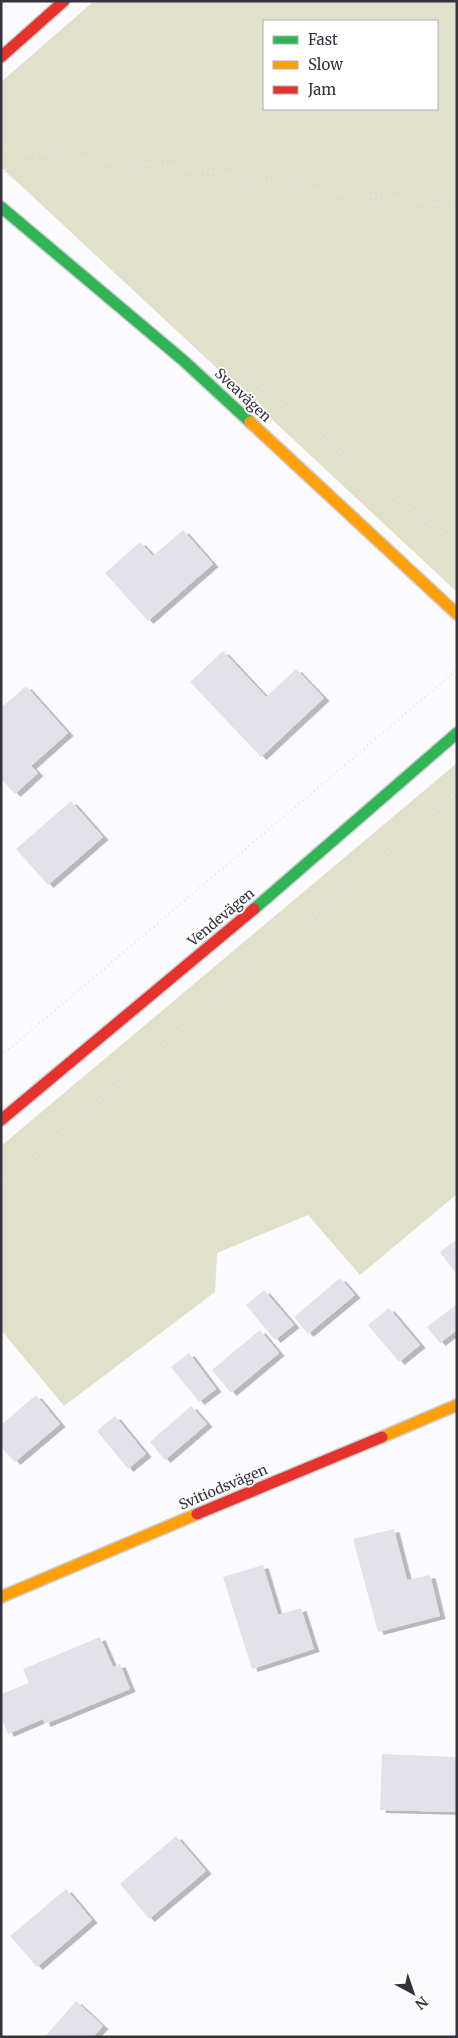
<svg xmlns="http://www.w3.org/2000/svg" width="458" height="2038" viewBox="0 0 458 2038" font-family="Merriweather,serif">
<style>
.green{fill:#e0e0cb;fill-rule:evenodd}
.building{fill:#e3e2e9;filter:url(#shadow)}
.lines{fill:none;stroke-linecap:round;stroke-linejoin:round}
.fast-casing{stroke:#cdcdd3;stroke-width:14}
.slow-casing{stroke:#cdcdd3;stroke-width:14}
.jam-casing{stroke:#cdcdd3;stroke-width:14}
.path{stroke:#e7e7e9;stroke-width:3;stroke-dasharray:1 4;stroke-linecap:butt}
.fast{stroke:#30b455;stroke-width:11}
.slow{stroke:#ff9f0a;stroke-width:11}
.jam{stroke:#e5322d;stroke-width:11}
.labels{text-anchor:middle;stroke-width:4;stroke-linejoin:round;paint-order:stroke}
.street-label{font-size:14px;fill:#34333c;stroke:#fff}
</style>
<defs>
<filter id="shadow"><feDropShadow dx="5.5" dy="3" stdDeviation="0" flood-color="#0004"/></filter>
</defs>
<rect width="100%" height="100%" fill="#fbfbfe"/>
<!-- green -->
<path class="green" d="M94 1H457V592L1 167V82ZM264 21H437V109H264Z
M457 763V1194L360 1275 308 1215 217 1253 215 1292 64 1406 1 1330V1146Z"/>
<!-- building -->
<path class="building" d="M183 530 213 564 148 621 105 573 140 542 153 556Z
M223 651 266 697 296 669 324 698 261 757 190 682Z
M26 686 68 733 31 766 38 773 15 794 1 779V708Z
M71 801 103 837 48 885 16 849Z
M456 1240 457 1241V1275L440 1252Z
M340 1278 355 1295 308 1334 294 1317Z
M264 1290 294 1325 275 1340 246 1305Z
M457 1304V1330L440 1343 427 1327Z
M389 1308 420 1345 399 1362 368 1325Z
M260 1330 279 1353 231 1393 212 1370Z
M189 1353 216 1389 199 1402 171 1367Z
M36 1395 60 1424 15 1462 1 1447V1425Z
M191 1406 207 1424 165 1460 150 1442Z
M115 1416 146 1454 128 1469 97 1431Z
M394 1529 407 1580 430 1575 440 1616 378 1632 353 1539Z
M263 1565 278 1615 301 1608 314 1649 252 1669 223 1577Z
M100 1637 113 1667 120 1664 130 1689 45 1724 43 1719 8 1734 1 1716V1694L29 1683 23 1669Z
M382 1754 457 1757V1812L380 1810Z
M176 1836 206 1871 149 1919 120 1884Z
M66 1889 92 1920 37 1967 10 1936Z
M76 2001 103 2026 93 2037H45Z"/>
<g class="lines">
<!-- fast casing -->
<g class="fast-casing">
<path id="fast" d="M1 207 184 361 250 422
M254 909 457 733"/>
</g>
<!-- slow casing -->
<g class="slow-casing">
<path id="slow" d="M250 422 457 614
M382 1437 457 1405
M1 1597 197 1514"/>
</g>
<!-- jam casing -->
<g class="jam-casing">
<path id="jam" d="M1 57 64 1
M1 1120 254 909
M197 1514 382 1437"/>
</g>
<!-- path -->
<path class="path" d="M1 150 202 170 297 188 457 206
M1 168 14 179
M243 372 399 500 457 544
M1 1056 457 670
M1 1185 457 792"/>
<!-- fast -->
<use href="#fast" class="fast"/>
<!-- slow -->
<use href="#slow" class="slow"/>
<!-- jam -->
<use href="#jam" class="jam"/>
</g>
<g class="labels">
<!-- street labels -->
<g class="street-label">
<text transform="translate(243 395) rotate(43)" y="5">Sveavägen</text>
<text transform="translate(221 917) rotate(-40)" y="5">Vendevägen</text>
<text transform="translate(223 1487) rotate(-23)" y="5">Svitiodsvägen</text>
</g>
</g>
<!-- border -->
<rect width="458" height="2038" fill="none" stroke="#34333c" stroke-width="5"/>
<!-- legend -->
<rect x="263" y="20" width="175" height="90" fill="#ffffff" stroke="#aeadb1"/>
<rect x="273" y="36" width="25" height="8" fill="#30b455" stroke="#aeadb1"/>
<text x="308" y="45" font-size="15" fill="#34333c">Fast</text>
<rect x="273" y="61" width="25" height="8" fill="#ff9f0a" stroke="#aeadb1"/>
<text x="308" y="70" font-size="15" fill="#34333c">Slow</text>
<rect x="273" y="86" width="25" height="8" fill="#e5322d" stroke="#aeadb1"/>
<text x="308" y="95" font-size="15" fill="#34333c">Jam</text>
<!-- north arrow -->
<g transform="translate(413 1993) rotate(140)" stroke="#ffffff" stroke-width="4" paint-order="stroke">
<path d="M0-4L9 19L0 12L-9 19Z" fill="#34333c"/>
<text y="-8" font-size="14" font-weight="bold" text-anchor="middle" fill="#34333c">N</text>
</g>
</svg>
